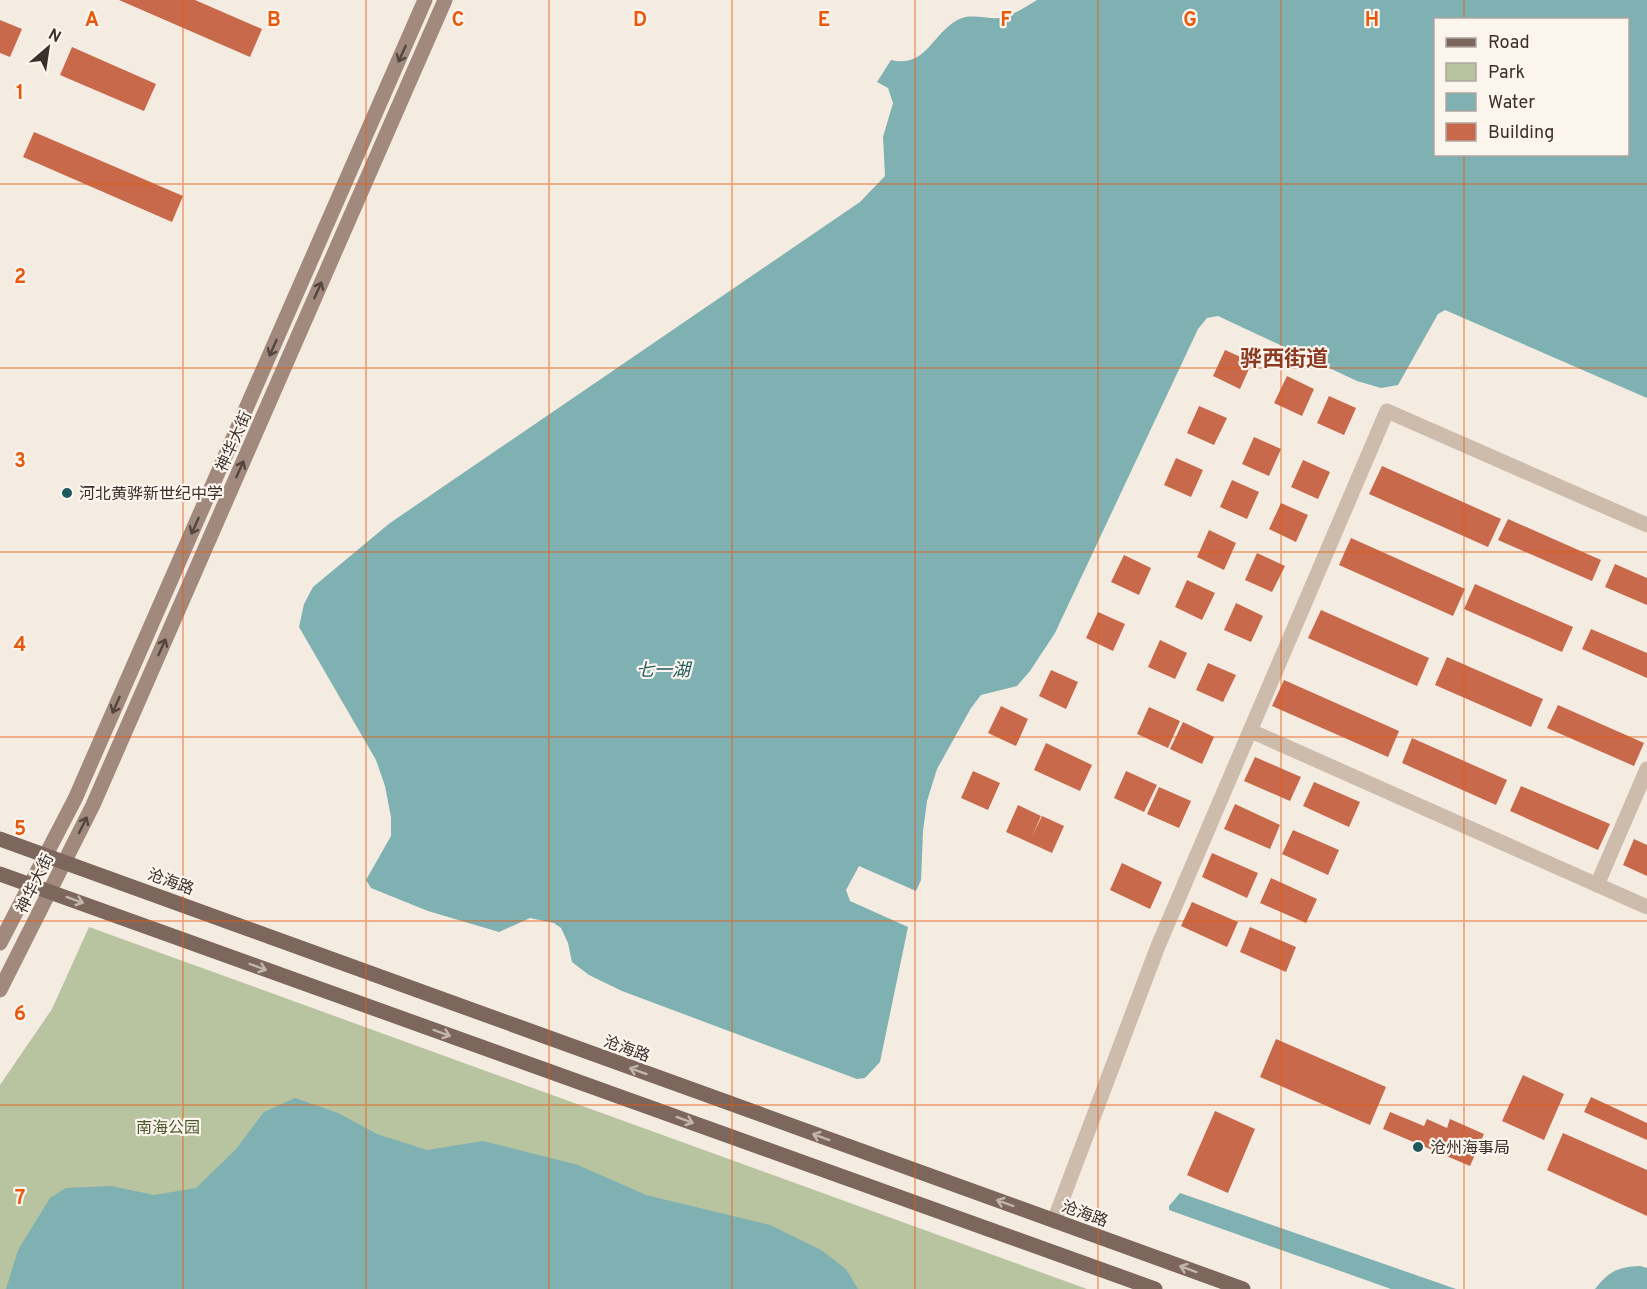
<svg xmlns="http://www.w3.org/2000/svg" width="1647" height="1289" viewBox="0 0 1647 1289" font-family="Overpass,'Noto Sans SC',sans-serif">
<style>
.green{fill:#b8c4a0}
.water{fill:#7fb0b2;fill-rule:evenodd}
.building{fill:#c8694b}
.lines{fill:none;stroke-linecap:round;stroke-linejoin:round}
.street{stroke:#cdbbac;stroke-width:15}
.secondary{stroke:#a18a7d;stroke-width:15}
.primary{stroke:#7d675c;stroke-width:15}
.oneway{stroke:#544640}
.oneway2{stroke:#c2b5ac}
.grid{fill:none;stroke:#e8590c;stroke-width:1.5;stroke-opacity:0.55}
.poi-dot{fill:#1f5a5e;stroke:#fbf5ee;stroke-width:2}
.labels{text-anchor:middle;stroke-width:4.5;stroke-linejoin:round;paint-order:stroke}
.street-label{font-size:16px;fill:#3b302b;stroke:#fbf5ee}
.poi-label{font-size:16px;fill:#3b302b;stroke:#fbf5ee;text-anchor:start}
.park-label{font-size:16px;fill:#4a5a2e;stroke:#fbf5ee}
.water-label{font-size:18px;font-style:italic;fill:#1f5a5e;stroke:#fbf5ee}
.district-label{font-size:22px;font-weight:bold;fill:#8c3b22;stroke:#fbf5ee}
.grid-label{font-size:20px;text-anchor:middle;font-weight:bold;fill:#e8590c;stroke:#fbf5ee;stroke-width:4.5;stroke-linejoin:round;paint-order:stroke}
</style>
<rect width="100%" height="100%" fill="#f4ebe1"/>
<!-- green -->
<path class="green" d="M89 927 1087 1289H0V1085L52 1009Z"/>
<!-- water -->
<path class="water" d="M1037 0H1647V398L1445 310 1438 314 1398 385 1381 388 1357 381 1218 316 1207 318 1198 329 1055 633 1030 671 1017 686 981 695 971 708 937 769 927 801 923 831 921 880 916 891 859 866 846 890 850 901 908 927 880 1062 865 1078 857 1079 622 991 589 975 572 962 568 943 561 928 554 923 530 918 499 932 428 911 371 888 366 880 391 836V817L385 786 376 760 299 627 304 604 313 587 390 523 860 202 885 176 883 137 893 103 888 88 877 82 891 60C928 69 933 29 962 18 973 14 988 19 999 18 1012 16 1026 7 1037 0ZM1436 20H1628V154H1436Z
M295 1098 338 1113 377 1134 427 1150 483 1141 578 1165 646 1195 770 1225 821 1250 846 1269 858 1289H6L18 1250 50 1198 66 1188 111 1186 154 1195 196 1188 236 1149 264 1112Z
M1180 1193 1456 1289H1391L1169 1210V1206Z
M1640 1266 1647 1268V1289H1595C1609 1271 1618 1267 1640 1266Z"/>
<!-- building -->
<path class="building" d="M119 0H195L262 29 250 57Z
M0 20 22 29 10 57 0 53Z
M72 47 156 84 144 111 60 75Z
M34 132 183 196 172 222 23 157Z
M1225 350 1252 362 1240 389 1213 376Z
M1287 376 1314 389 1302 416 1274 403Z
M1329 396 1356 408 1344 435 1317 423Z
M1199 406 1227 418 1214 445 1187 433Z
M1254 437 1281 449 1269 476 1242 464Z
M1176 458 1203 470 1191 497 1164 485Z
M1303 460 1330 472 1318 499 1291 487Z
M1382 466 1501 519 1488 547 1369 494Z
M1232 480 1259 492 1247 519 1220 507Z
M1281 503 1308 515 1296 542 1269 529Z
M1508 519 1601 560 1592 581 1498 540Z
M1209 530 1236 543 1224 570 1197 557Z
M1351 538 1465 589 1453 616 1339 565Z
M1257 553 1285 566 1272 592 1245 580Z
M1124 555 1151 568 1139 595 1111 582Z
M1615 564 1647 578V605L1605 587Z
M1187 580 1215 593 1202 620 1175 607Z
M1475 584 1573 627 1562 652 1464 609Z
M1236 603 1263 616 1251 642 1224 630Z
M1321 610 1429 658 1417 686 1308 638Z
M1098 612 1125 624 1113 651 1086 638Z
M1591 629 1647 653V678L1582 649Z
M1160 640 1187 653 1175 679 1148 667Z
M1447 657 1543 699 1531 727 1435 685Z
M1208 663 1236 675 1223 702 1196 690Z
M1051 670 1078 682 1066 709 1039 696Z
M1284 680 1399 731 1388 757 1272 706Z
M1558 705 1644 743 1634 766 1547 728Z
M1001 706 1028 719 1016 746 988 733Z
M1149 707 1180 721 1168 748 1137 734Z
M1183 722 1214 737 1202 764 1170 749Z
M1412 738 1507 780 1496 805 1402 763Z
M1046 743 1092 765 1080 791 1058 781 1067 761 1058 781 1034 770Z
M1255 757 1301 777 1290 801 1244 781Z
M973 771 1000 783 988 810 961 798Z
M1126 771 1157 785 1144 812 1114 798Z
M1314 782 1360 802 1349 827 1303 806Z
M1521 786 1610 824 1598 850 1510 811Z
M1159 787 1191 801 1179 828 1147 814Z
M1235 804 1280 825 1270 849 1224 829Z
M1018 805 1041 816 1032 836 1042 816 1064 826 1052 853 1006 832Z
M1293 830 1339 850 1328 875 1282 854Z
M1634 839 1647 845V876L1623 865Z
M1212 853 1258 873 1247 898 1202 877Z
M1122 863 1162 882 1150 909 1110 890Z
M1271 878 1317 899 1306 923 1260 903Z
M1192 902 1238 922 1227 947 1181 926Z
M1250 927 1296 947 1286 972 1240 952Z
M1276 1039 1386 1087 1370 1125 1260 1077Z
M1523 1075 1564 1094 1544 1140 1502 1121Z
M1591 1097 1647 1123V1140L1584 1112Z
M1215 1111 1255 1129 1228 1193 1187 1175Z
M1390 1112 1424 1126 1427 1119 1447 1128 1450 1119 1484 1134 1470 1166 1383 1129Z
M1563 1133 1647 1170V1216L1547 1170Z"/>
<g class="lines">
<!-- street -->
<path class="street" d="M1251 731 1647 907
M1597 885 1647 769
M1054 1221 1158 946 1387 411 1647 525"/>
<!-- secondary -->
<path class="secondary" d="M0 943 75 799 425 0
M0 990 93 805 445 0"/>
<!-- primary -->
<path class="primary" d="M0 839 1243 1289
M0 874 1155 1289"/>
</g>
<!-- one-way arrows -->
<defs><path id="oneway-shaft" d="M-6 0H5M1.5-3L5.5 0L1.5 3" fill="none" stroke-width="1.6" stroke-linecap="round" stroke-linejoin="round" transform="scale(1.5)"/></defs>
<g class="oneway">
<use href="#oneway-shaft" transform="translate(402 54) rotate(114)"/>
<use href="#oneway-shaft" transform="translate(318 290) rotate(-66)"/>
<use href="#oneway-shaft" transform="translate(273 348) rotate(114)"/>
<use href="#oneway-shaft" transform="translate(240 469) rotate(-66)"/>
<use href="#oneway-shaft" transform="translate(195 526) rotate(114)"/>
<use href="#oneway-shaft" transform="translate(162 647) rotate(-66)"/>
<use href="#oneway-shaft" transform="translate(116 705) rotate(114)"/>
<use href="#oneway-shaft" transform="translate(83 825) rotate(-64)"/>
</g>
<g class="oneway2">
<use href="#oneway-shaft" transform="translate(75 900) rotate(20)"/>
<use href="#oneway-shaft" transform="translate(258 967) rotate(20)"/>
<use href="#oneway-shaft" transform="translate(442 1033) rotate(20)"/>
<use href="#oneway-shaft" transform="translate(638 1071) rotate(-160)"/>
<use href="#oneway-shaft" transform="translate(685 1120) rotate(20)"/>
<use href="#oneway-shaft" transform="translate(821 1137) rotate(-160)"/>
<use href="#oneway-shaft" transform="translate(1005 1203) rotate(-160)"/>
<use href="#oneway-shaft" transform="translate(1188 1269) rotate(-160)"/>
</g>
<!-- grid -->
<path class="grid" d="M183 0V1289M366 0V1289M549 0V1289M732 0V1289M915 0V1289M1098 0V1289M1281 0V1289M1464 0V20M1464 154V1289M0 184H1647M0 368H1647M0 552H1647M0 737H1647M0 921H1647M0 1105H1647"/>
<!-- markers -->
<g class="poi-dot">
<circle cx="67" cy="493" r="6"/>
<circle cx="1418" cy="1147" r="6"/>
</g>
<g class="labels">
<!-- street labels -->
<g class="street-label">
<text transform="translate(233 441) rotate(-66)" y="6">神华大街</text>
<text transform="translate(171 881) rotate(20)" y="6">沧海路</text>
<text transform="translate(34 883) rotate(-64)" y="6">神华大街</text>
<text transform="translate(627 1048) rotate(20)" y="6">沧海路</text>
<text transform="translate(1085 1213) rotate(20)" y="6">沧海路</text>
</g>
<!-- poi labels -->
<g class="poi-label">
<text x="79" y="499">河北黄骅新世纪中学</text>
<text x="1430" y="1153">沧州海事局</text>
</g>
<!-- park labels -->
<g class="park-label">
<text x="168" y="1133">南海公园</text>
</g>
<!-- water labels -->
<g class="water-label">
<text x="663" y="676">七一湖</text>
</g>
<!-- district labels -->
<g class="district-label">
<text x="1284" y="366">骅西街道</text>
</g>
</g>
<g class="grid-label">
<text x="92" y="26">A</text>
<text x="274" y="26">B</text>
<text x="458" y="26">C</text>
<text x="640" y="26">D</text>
<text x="824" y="26">E</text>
<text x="1006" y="26">F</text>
<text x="1190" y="26">G</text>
<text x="1372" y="26">H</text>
<text x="20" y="99">1</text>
<text x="20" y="283">2</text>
<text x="20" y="467">3</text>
<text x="20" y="651">4</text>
<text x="20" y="835">5</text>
<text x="20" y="1020">6</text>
<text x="20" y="1204">7</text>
</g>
<!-- legend -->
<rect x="1434" y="18" width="195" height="138" fill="#fbf5ee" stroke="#aea6a0" stroke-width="1.5"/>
<rect x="1446" y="38" width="30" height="9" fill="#7d675c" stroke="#aea6a0" stroke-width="1.5"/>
<text x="1488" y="48" font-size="18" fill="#3b302b">Road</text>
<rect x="1446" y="63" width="30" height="18" fill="#b8c4a0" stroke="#aea6a0" stroke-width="1.5"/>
<text x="1488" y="78" font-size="18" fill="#3b302b">Park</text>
<rect x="1446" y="93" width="30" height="18" fill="#7fb0b2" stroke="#aea6a0" stroke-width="1.5"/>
<text x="1488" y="108" font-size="18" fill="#3b302b">Water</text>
<rect x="1446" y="123" width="30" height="18" fill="#c8694b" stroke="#aea6a0" stroke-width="1.5"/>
<text x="1488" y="138" font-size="18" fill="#3b302b">Building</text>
<!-- north arrow -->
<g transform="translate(48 48) rotate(29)" stroke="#fbf5ee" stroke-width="4.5" paint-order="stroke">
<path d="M0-4.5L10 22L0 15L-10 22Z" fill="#3b302b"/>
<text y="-9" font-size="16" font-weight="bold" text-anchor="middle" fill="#3b302b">N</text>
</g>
</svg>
